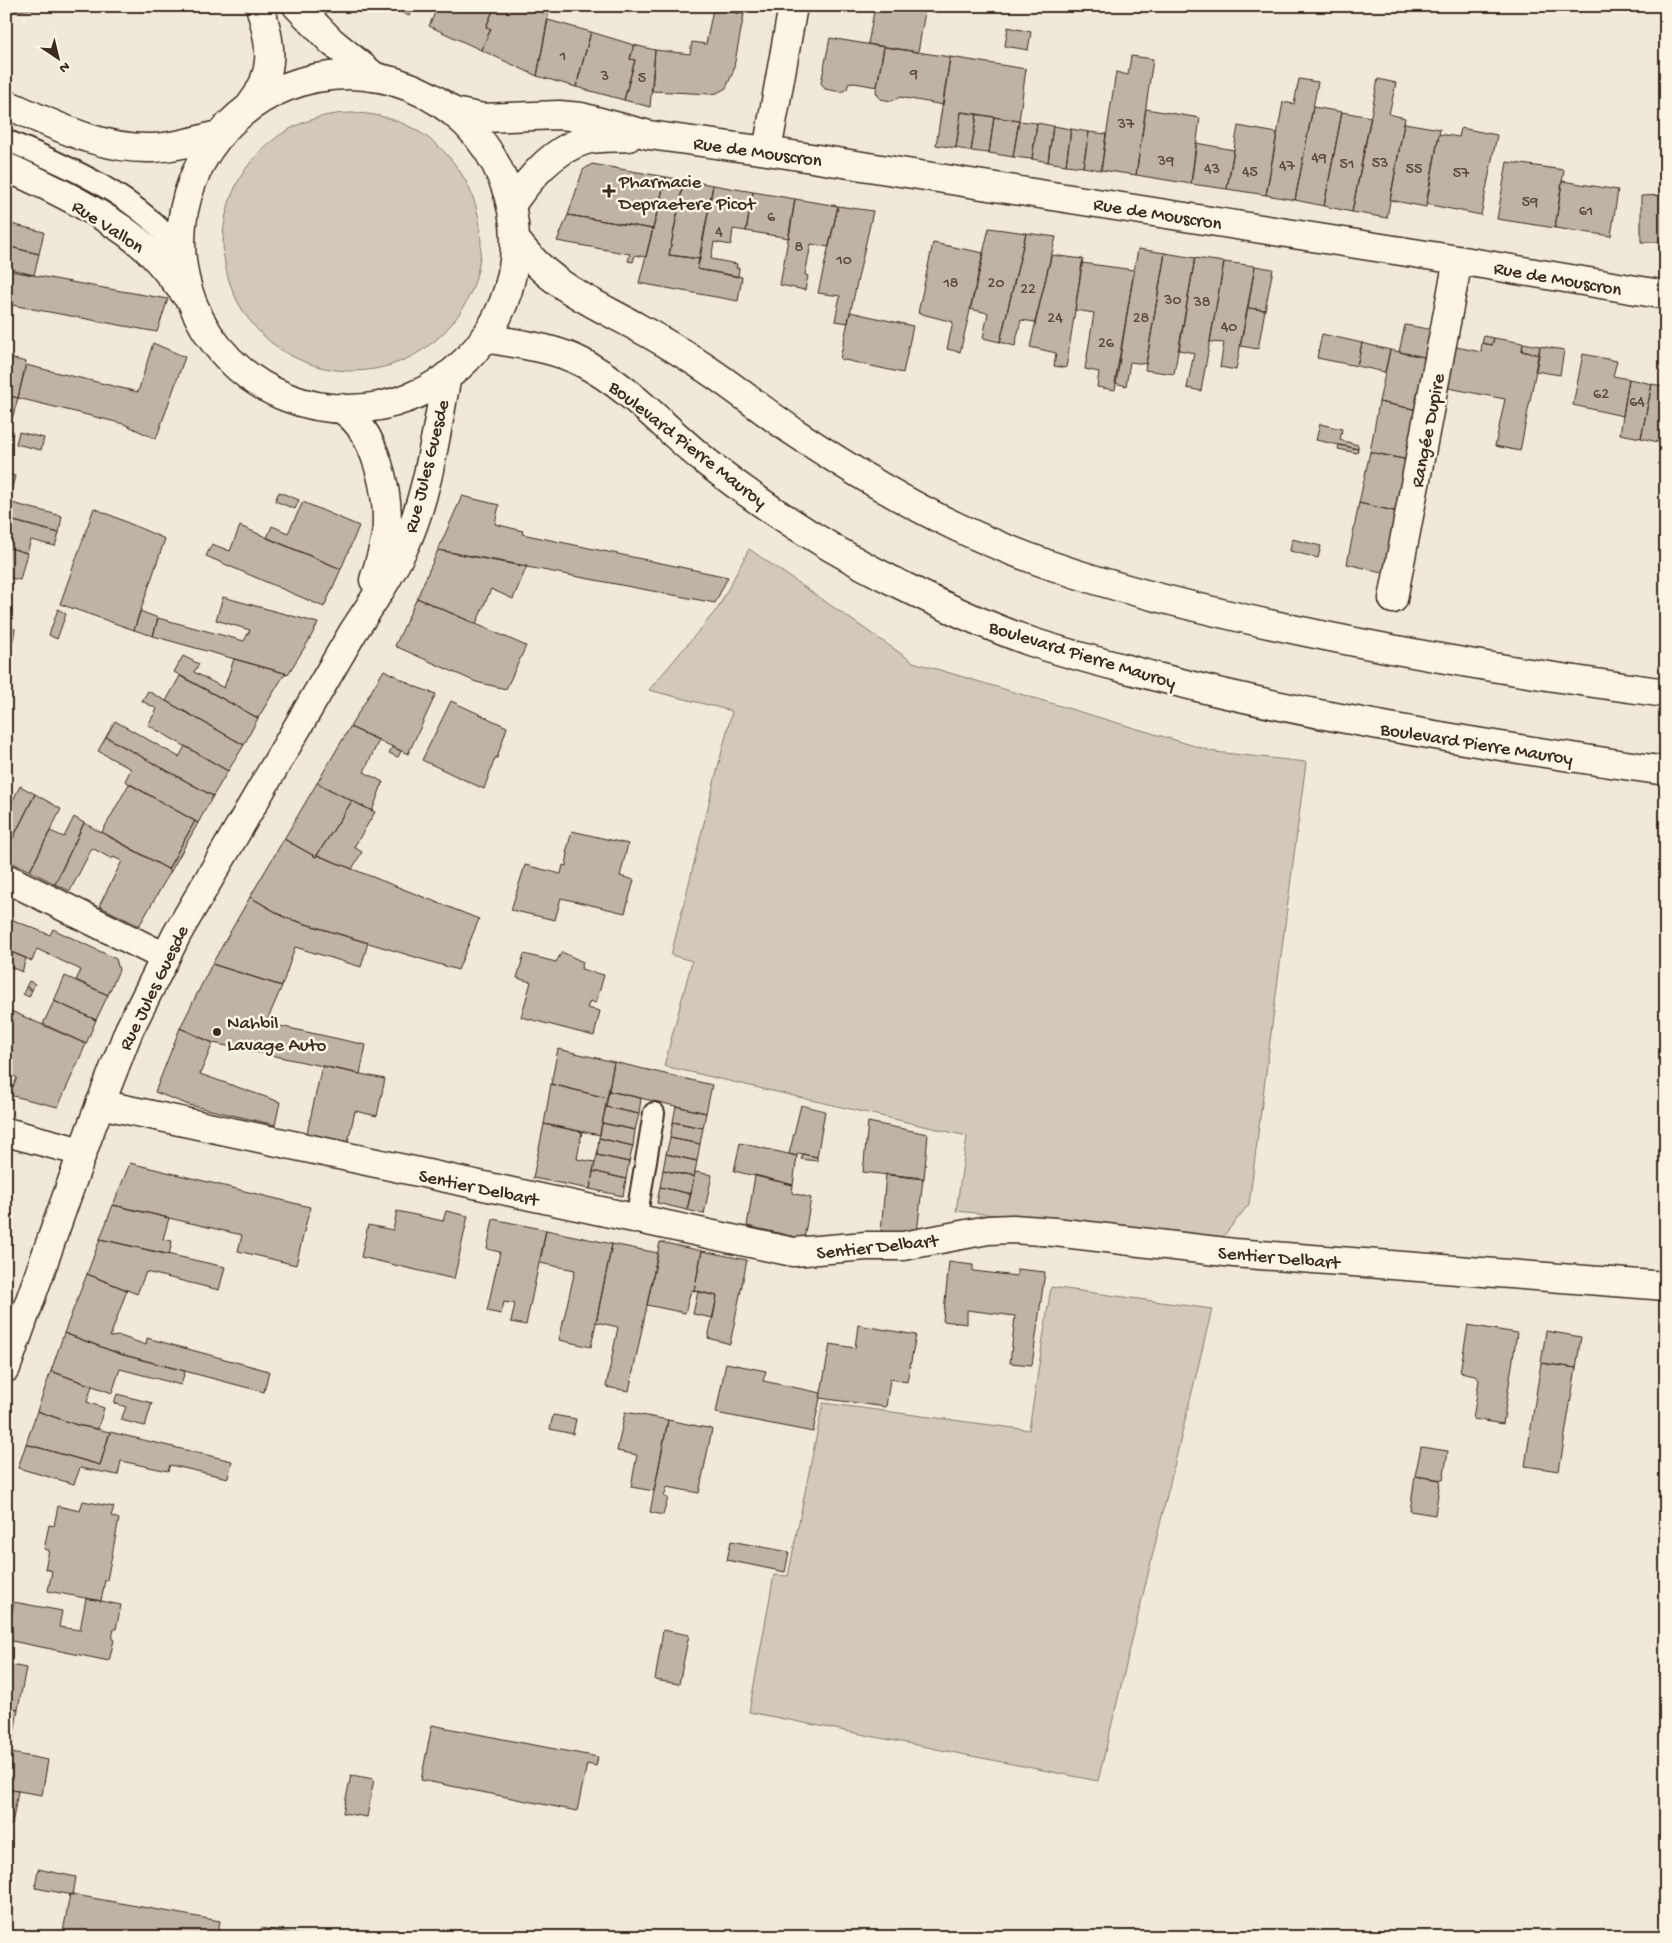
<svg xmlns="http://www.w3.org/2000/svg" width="1672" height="1943" viewBox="0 0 1672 1943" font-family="'Gochi Hand',sans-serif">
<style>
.green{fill:#d2c9ba;stroke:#867a6c}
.building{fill:#beb3a4;stroke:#3b2a1e}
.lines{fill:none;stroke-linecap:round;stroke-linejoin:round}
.lane-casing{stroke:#3b2a1e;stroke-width:24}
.street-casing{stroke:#3b2a1e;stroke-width:31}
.secondary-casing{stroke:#3b2a1e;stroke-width:31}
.primary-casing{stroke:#3b2a1e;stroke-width:31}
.lane{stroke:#fcf5e5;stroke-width:20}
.street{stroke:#fcf5e5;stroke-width:28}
.secondary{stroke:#fcf5e5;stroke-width:28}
.primary{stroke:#fcf5e5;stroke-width:28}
.poi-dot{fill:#3b2a1e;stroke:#fcf5e5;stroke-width:2}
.labels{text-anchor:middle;stroke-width:5;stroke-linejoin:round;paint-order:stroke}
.number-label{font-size:16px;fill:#5c4c40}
.street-label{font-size:19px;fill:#3b2a1e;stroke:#fcf5e5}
.poi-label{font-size:19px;fill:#3b2a1e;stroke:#fcf5e5;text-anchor:start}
</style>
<rect width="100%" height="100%" fill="#f0e9d9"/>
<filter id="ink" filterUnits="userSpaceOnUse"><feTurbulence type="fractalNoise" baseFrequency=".02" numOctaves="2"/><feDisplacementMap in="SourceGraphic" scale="10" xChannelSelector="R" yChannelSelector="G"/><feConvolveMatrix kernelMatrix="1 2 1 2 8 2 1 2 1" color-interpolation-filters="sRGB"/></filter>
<g filter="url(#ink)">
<!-- green -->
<path class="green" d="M223 242a129 129 0 1 1 258 0a129 129 0 1 1-258 0Z
M749 549 913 662 1215 752 1306 762 1249 1204 1222 1238 956 1211 967 1136 664 1066 692 961 671 955 732 711 649 690 718 608Z
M1051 1287 1212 1309 1098 1781 749 1712 774 1575 788 1576 823 1403 1029 1430Z"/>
<!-- building -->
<path class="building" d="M6 6H52V7L6 12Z
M388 6H413L409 16Z
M438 6H495L486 27 491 29 481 50 429 26Z
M495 6H550L537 76 481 50 491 29 486 27Z
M713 6H745L744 14 713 9Z
M875 6H926L918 52 868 44Z
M713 9 744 14 733 72 726 88 717 93 710 94 652 91 655 50 690 54 692 42 706 44Z
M548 20 591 32 576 87 537 76Z
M1008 27 1031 32 1028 50 1005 46Z
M591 32 634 45 630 59 635 60 624 100 576 87Z
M830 38 884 47 877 87 849 82 847 89 841 92 825 89 821 83Z
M634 45 655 50 650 107 624 100 635 60 630 59Z
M884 47 950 57 943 105 900 97 892 101 880 99 876 92Z
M1131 56 1153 59 1136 175 1101 170 1116 72 1128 75Z
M950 57 1026 69 1019 121 961 112 956 148 936 145Z
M1299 79 1318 82 1295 200 1266 195 1283 102 1294 104Z
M1378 79 1396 83 1389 114 1405 118 1387 218 1352 212Z
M1313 107 1342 112 1324 206 1295 200Z
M1146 109 1200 118 1191 184 1136 175Z
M961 112 977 114 971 151 956 148Z
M1342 112 1371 117 1352 212 1324 206Z
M977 114 994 117 989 153 971 151Z
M994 117 1019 121 1013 157 989 153Z
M1019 121 1037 123 1032 159 1013 157Z
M1037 123 1053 126 1048 162 1032 159Z
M1404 123 1440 129 1426 207 1390 200Z
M1053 126 1071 129 1066 165 1048 162Z
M1238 126 1277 133 1266 195 1227 189Z
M1461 128 1497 135 1481 215 1426 204 1439 134 1459 137Z
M1071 129 1089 132 1083 167 1066 165Z
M1089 132 1106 134 1101 170 1083 167Z
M1196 143 1234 150 1227 189 1191 184Z
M1507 162 1564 170 1555 228 1497 219Z
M592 164 666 177 653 229 568 215 583 170Z
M666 177 684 180 669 255 700 259 697 269 742 277 738 301 639 283Z
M684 180 713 185 700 259 669 255Z
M1562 181 1618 190 1611 236 1555 228Z
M713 185 753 192 746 231 733 229 731 245 714 242 711 259 737 264 736 268H739L738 277 697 269Z
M753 192 795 199 789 238 746 231Z
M1666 195V242H1641V196Z
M795 199 838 206 829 247 811 244 805 275 808 276 805 290 780 285Z
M838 206 873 211 848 323 835 321 840 296 818 293Z
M568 215 653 229 646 257 635 255 633 262 628 261 630 254 557 241Z
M7 223 44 232 39 254 6 246Z
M989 228 1026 233 1000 342 983 338 988 313 970 309Z
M1026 233 1056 237 1035 322 1021 320 1015 346 1000 342Z
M933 243 984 253 960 352 947 349 953 322 918 313Z
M6 246 39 254 34 275 6 268Z
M1138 249 1165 253 1146 364 1130 362 1126 386 1115 383Z
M1165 253 1195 258 1174 374 1145 370Z
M1051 255 1083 259 1066 368 1054 366 1056 353 1030 347Z
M1195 258 1224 262 1201 391 1187 388 1194 353 1179 350Z
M1224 262 1255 266 1236 370 1220 367 1224 343 1210 342Z
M1082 263 1134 270 1115 390 1097 387 1099 372 1085 369 1094 313 1075 310Z
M1255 266 1273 269 1265 310 1248 308Z
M6 270 98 287 168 299 157 332 6 304Z
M1248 308 1265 310 1258 349 1240 346Z
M850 312 913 326 903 373 840 359Z
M1405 325 1434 330 1429 358 1399 352Z
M1322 334 1362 343 1357 366 1317 358Z
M1484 336 1494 338 1492 345 1482 343Z
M1494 338 1523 343 1522 351 1539 355 1520 451 1495 446 1505 399 1443 387 1452 346 1481 352 1482 343 1492 345Z
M153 343 185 357 156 439 124 424 18 398 26 365 138 392Z
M1362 343 1390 350 1385 372 1357 366Z
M1523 343 1540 346 1539 355 1522 351Z
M1540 346 1564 350 1560 375 1535 371Z
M1390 350 1429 358 1418 410 1379 402Z
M1583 354 1617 361 1613 376 1629 379 1623 416 1573 405Z
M6 357 26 362 18 398 6 395Z
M1629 379 1652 384 1641 438 1620 434Z
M1652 384 1666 387V444L1641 438Z
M6 395 18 398 9 430 6 429Z
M1379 402 1418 410 1408 460 1370 452Z
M1320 424 1342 429 1340 440 1358 445V449L1316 440Z
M6 429 13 431 6 456Z
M19 432 44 438 41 450 16 444Z
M1339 445 1358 449 1357 453 1338 449Z
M1370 452 1408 460 1398 512 1359 503Z
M6 473 15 476 8 502 62 516 59 533 6 519Z
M279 492 299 500 295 509 275 501Z
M462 496 499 505 495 524 523 531 522 534 728 577 715 603 438 550Z
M303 502 359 526 341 569 267 538 272 526 288 533Z
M1359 503 1398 512 1386 573 1347 564Z
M94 508 165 539 134 630 60 604Z
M6 519 59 533 55 546 31 540 27 553 6 547Z
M240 526 341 569 324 607 206 556 212 544 230 551Z
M1292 539 1321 546 1318 558 1290 551Z
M6 547 27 553 20 580 6 577Z
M438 550 527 566 513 599 491 589 476 624 417 598Z
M223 597 318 623 308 642 288 674 153 636 158 618 244 641 250 630 216 620Z
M417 598 526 646 506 689 476 682 395 646Z
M58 609 66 614 57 639 49 635Z
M140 611 158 618 153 636 134 630Z
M6 627 15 629 13 641 6 640Z
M183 656 199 664 194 672 224 688 234 659 288 674 284 675 258 718 174 672Z
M384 670 416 687 436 694 408 754 350 727Z
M180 676 258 718 244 745 166 701Z
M148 691 244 745 228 771 148 725 157 709 142 701Z
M451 701 507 727 497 758H495L484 789 422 760Z
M115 721 179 757 185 746 228 771 213 796 106 737Z
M350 727 379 740 364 772 383 782 372 811 317 783Z
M106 737 213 796 198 823 125 781 131 769 98 751Z
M392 747 401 751 398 757 389 753Z
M317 783 352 801 316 857 284 839Z
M129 784 195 821 168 869 102 832Z
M20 786 35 794 6 852V810H8Z
M35 794 61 809 30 871 6 860V852Z
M352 801 375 812 354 847 362 852 352 869 317 855Z
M74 817 84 823 55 884 30 871 50 831 64 837Z
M195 821 198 823 171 871 168 869Z
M84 823 171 871 139 926 99 906 122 861 113 857 112 859 92 848 70 891 55 884Z
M572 831 628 844 620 876 634 880 625 913 561 898 555 920 511 910 525 865 561 874 563 865 566 866 568 853H566Z
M284 839 316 857 317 855 479 919 458 970 286 918 250 897Z
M250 897 286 918 368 943 361 967 295 947 282 986 212 964Z
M6 917 50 935 53 929 116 959 119 970 108 995 76 980 81 970 37 949 32 961 6 950Z
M6 950 26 958 22 972 6 965Z
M562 952 583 962 581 969 604 975 596 1003 590 1001 587 1008 600 1011 594 1036 521 1017 531 982 517 978 524 954 556 962Z
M212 964 282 986 266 1023 366 1045 360 1074 213 1043 180 1028Z
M65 976 108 995 96 1020 54 1001Z
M29 981 35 984 32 990 26 987Z
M26 987 32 990 29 997 23 994Z
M54 1001 96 1020 86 1044 43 1024Z
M6 1009 11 1011 6 1027Z
M11 1011 86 1044 58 1107 9 1095 17 1078 6 1072V1027Z
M180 1028 213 1043 200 1074 280 1102 275 1125 189 1105 155 1092Z
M558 1049 614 1062 607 1098 551 1084Z
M614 1062 712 1085 706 1113 609 1091Z
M322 1066 385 1079 377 1116 355 1111 348 1142 307 1133Z
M551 1084 607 1098 600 1135 544 1124Z
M609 1091 641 1098 639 1114 606 1107Z
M801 1105 825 1111 817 1157 798 1153 797 1156 789 1154Z
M676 1106 706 1113 703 1128 673 1122Z
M606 1107 639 1114 635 1130 602 1123Z
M673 1122 703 1128 700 1144 670 1138Z
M868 1122 928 1134 924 1179 863 1172Z
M602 1123 635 1130 633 1146 599 1138Z
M544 1124 582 1132 577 1159 595 1162 590 1189 533 1178Z
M599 1138 633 1146 629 1162 597 1155Z
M670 1138 700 1144 697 1161 666 1154Z
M740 1143 797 1156 793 1185 734 1171Z
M666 1154 697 1161 694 1177 663 1170Z
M803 1154 817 1157V1161L801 1159Z
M597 1155 629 1162 626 1179 593 1171Z
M130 1163 310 1207 296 1265 238 1251 242 1235 113 1205Z
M663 1170 694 1177 691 1194 660 1187Z
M593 1171 626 1179 623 1196 590 1189Z
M695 1172 712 1175 704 1214 687 1210Z
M886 1174 923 1178 917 1234 881 1232Z
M755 1175 793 1185 792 1193 811 1198 804 1239 747 1226Z
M660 1187 691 1194 687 1210 657 1203Z
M113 1205 169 1218 163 1239 172 1241 169 1255 100 1239Z
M397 1211 443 1221 446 1211 468 1216 454 1279 361 1257 368 1225 393 1230Z
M493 1219 546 1230 526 1325 511 1322 515 1304 504 1302 501 1314 487 1311 500 1252 487 1249Z
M546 1230 612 1244 591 1347 559 1340 575 1270 540 1263Z
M100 1239 225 1267 219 1290 146 1272 137 1294 87 1274Z
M660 1242 702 1251 694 1291 691 1290 685 1313 647 1305Z
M612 1244 658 1253 629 1391 606 1387 618 1327 596 1322Z
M702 1251 747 1260 730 1344 708 1338 717 1296 694 1291Z
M949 1262 973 1265V1271L1017 1276V1269L1045 1272 1032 1365 1010 1363 1015 1316 967 1310V1324L943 1321Z
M87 1274 127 1290 110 1337 120 1336 146 1345 147 1338 269 1371 264 1392 120 1354 64 1333Z
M698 1291 717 1296 713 1318 693 1314Z
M858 1325 916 1335 907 1382 890 1379 886 1407 820 1398 830 1344 855 1348Z
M1468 1325 1517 1333 1503 1424 1473 1419 1479 1380 1475 1375 1460 1372Z
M1546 1331 1581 1337 1576 1368 1541 1363Z
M64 1333 120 1354 185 1371 181 1385 120 1369 112 1393 51 1371Z
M726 1363 766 1371 763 1381 821 1393 813 1432 716 1413Z
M1541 1363 1576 1368 1559 1471 1525 1466Z
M51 1371 92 1386 87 1402 104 1408 98 1429 77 1425 37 1411Z
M117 1394 152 1403 145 1426 121 1420 126 1407 114 1403Z
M37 1411 77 1425 110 1432 100 1465 26 1444Z
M625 1412 668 1420 654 1491 631 1487 637 1455 617 1451Z
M553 1415 576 1419 573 1434 550 1429Z
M668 1420 712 1429 699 1493 667 1487 664 1497 668 1498 663 1515 650 1512Z
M110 1432 232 1461 228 1478 170 1465 168 1471 121 1461 118 1475 80 1468 74 1484 18 1468 26 1444 100 1465Z
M1421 1447 1448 1451 1443 1480 1415 1476Z
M1415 1476 1440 1480 1435 1515 1410 1511Z
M83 1501 114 1507 111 1516 119 1519 107 1580H105L101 1601 48 1591 52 1571 45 1569 49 1550 44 1549 49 1525 54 1526 58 1506 80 1511Z
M731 1541 789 1552 785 1572 727 1560Z
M86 1598 121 1605 116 1629H114L112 1639 114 1640 109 1661 7 1640 14 1602 62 1611 59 1627 80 1630Z
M663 1630 689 1635 679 1684 655 1680Z
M6 1664 26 1668 18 1709 6 1707Z
M6 1707 18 1709 11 1753 6 1752Z
M432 1725 523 1743 598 1757 596 1766 587 1764 577 1811 421 1780Z
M6 1752 48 1760 42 1795 6 1789Z
M351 1775 374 1779 367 1817 343 1813Z
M6 1789 18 1791 12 1825H6Z
M38 1869 76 1877 73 1895 35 1888Z
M70 1894 220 1921 217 1937H88L63 1932Z
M261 1928 311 1937H259Z"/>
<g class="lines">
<!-- lane casing -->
<g class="lane-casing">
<path id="lane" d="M6 140C66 165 145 199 181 254
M636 1220 654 1113"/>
</g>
<!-- street casing -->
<g class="street-casing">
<path id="street" d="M454 112 483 118 559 115 581 117 649 135 767 151 1458 260 1666 295
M767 151 793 6
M511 205C530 178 552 150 586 140 599 137 614 138 628 137
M1393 599 1458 260
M6 878 165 957
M100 1104 793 1252 866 1246H903L988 1230 1013 1229 1055 1232 1234 1253 1666 1286
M6 1132 82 1152"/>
</g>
<!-- secondary casing -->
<g class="secondary-casing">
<path id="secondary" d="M297 6 331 41 375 77
M250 106C277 71 271 46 260 6
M340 408C376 429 391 497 386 536 383 551 379 565 374 580
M6 1368 91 1128 129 1030 177 934 353 632C372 603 391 575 406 543 429 491 436 431 447 376"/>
</g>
<!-- primary casing -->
<g class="primary-casing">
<path id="primary" d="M181 242a167 167 0 1 1 334 0a167 167 0 1 1-334 0Z
M6 104C53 124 100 150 153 148 175 147 199 140 221 134
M6 167C51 187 117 219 151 253 164 266 175 281 186 295
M515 239C549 285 588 300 637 327 659 339 681 352 702 366 734 387 763 411 794 432 845 466 898 499 953 525 1045 570 1143 595 1242 618 1382 650 1523 674 1666 693
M484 338C518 344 553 347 583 363 631 388 667 431 709 464 768 510 832 551 899 584 941 605 985 625 1029 641 1070 655 1112 665 1153 676 1226 695 1299 711 1373 724 1470 742 1568 757 1666 771"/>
</g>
<!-- lane -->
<use href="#lane" class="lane"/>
<!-- street -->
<use href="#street" class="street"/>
<!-- secondary -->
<use href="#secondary" class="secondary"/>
<!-- primary -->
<use href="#primary" class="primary"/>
</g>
</g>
<!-- markers -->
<g class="poi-dot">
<path d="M606.5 183.5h5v5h5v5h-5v5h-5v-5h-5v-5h5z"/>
<circle cx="217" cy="1032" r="5"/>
</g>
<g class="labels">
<!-- number labels -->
<g class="number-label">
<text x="563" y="60">1</text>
<text x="914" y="78">9</text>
<text x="605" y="80">3</text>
<text x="642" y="82">5</text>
<text x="1126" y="128">37</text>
<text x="1319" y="162">49</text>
<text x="1166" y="165">39</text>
<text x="1380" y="167">53</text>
<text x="1347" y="168">51</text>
<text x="1287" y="170">47</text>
<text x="1212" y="173">43</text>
<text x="1414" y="173">55</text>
<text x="1250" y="176">45</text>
<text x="1461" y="177">57</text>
<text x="1530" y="206">59</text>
<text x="1586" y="215">61</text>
<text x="771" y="221">6</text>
<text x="719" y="236">4</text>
<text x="799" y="251">8</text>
<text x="844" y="264">10</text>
<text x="951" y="287">18</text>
<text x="996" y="287">20</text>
<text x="1028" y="293">22</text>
<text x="1173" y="304">30</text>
<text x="1202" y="306">38</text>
<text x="1055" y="322">24</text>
<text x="1141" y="322">28</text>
<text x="1229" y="331">40</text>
<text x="1106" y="347">26</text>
<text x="1601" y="398">62</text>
<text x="1637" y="406">64</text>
</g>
<!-- street labels -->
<g class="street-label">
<text transform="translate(758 150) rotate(8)" y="7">Rue de Mouscron</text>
<text transform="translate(1158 212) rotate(9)" y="7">Rue de Mouscron</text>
<text transform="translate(109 225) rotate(33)" y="7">Rue Vallon</text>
<text transform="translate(1558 277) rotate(10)" y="7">Rue de Mouscron</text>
<text transform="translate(1426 430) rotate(-79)" y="7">Rangée Dupire</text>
<text transform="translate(689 443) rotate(38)" y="7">Boulevard Pierre Mauroy</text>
<text transform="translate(425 466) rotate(-76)" y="7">Rue Jules Guesde</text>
<text transform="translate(1083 653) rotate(17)" y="7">Boulevard Pierre Mauroy</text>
<text transform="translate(1477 742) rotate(9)" y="7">Boulevard Pierre Mauroy</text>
<text transform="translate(152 987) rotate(-64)" y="7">Rue Jules Guesde</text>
<text transform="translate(479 1186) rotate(12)" y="7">Sentier Delbart</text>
<text transform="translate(877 1245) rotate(-6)" y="7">Sentier Delbart</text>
<text transform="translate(1279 1256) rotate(5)" y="7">Sentier Delbart</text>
</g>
<!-- poi labels -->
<g class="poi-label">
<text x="619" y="187">Pharmacie<tspan x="619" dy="22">Depraetere Picot</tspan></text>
<text x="227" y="1028">Nahbil<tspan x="227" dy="22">Lavage Auto</tspan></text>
</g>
</g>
<!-- margin -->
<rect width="1672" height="1943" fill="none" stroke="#fcf5e5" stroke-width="25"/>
<rect x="12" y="12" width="1647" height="1918" fill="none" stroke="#3b2a1e" stroke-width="2" filter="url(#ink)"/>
<!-- north arrow -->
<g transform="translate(58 58) rotate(145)" stroke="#fcf5e5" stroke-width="4" paint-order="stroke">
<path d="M0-4L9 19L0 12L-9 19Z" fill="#3b2a1e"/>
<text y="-8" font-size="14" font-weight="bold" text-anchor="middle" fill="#3b2a1e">N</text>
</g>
</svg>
